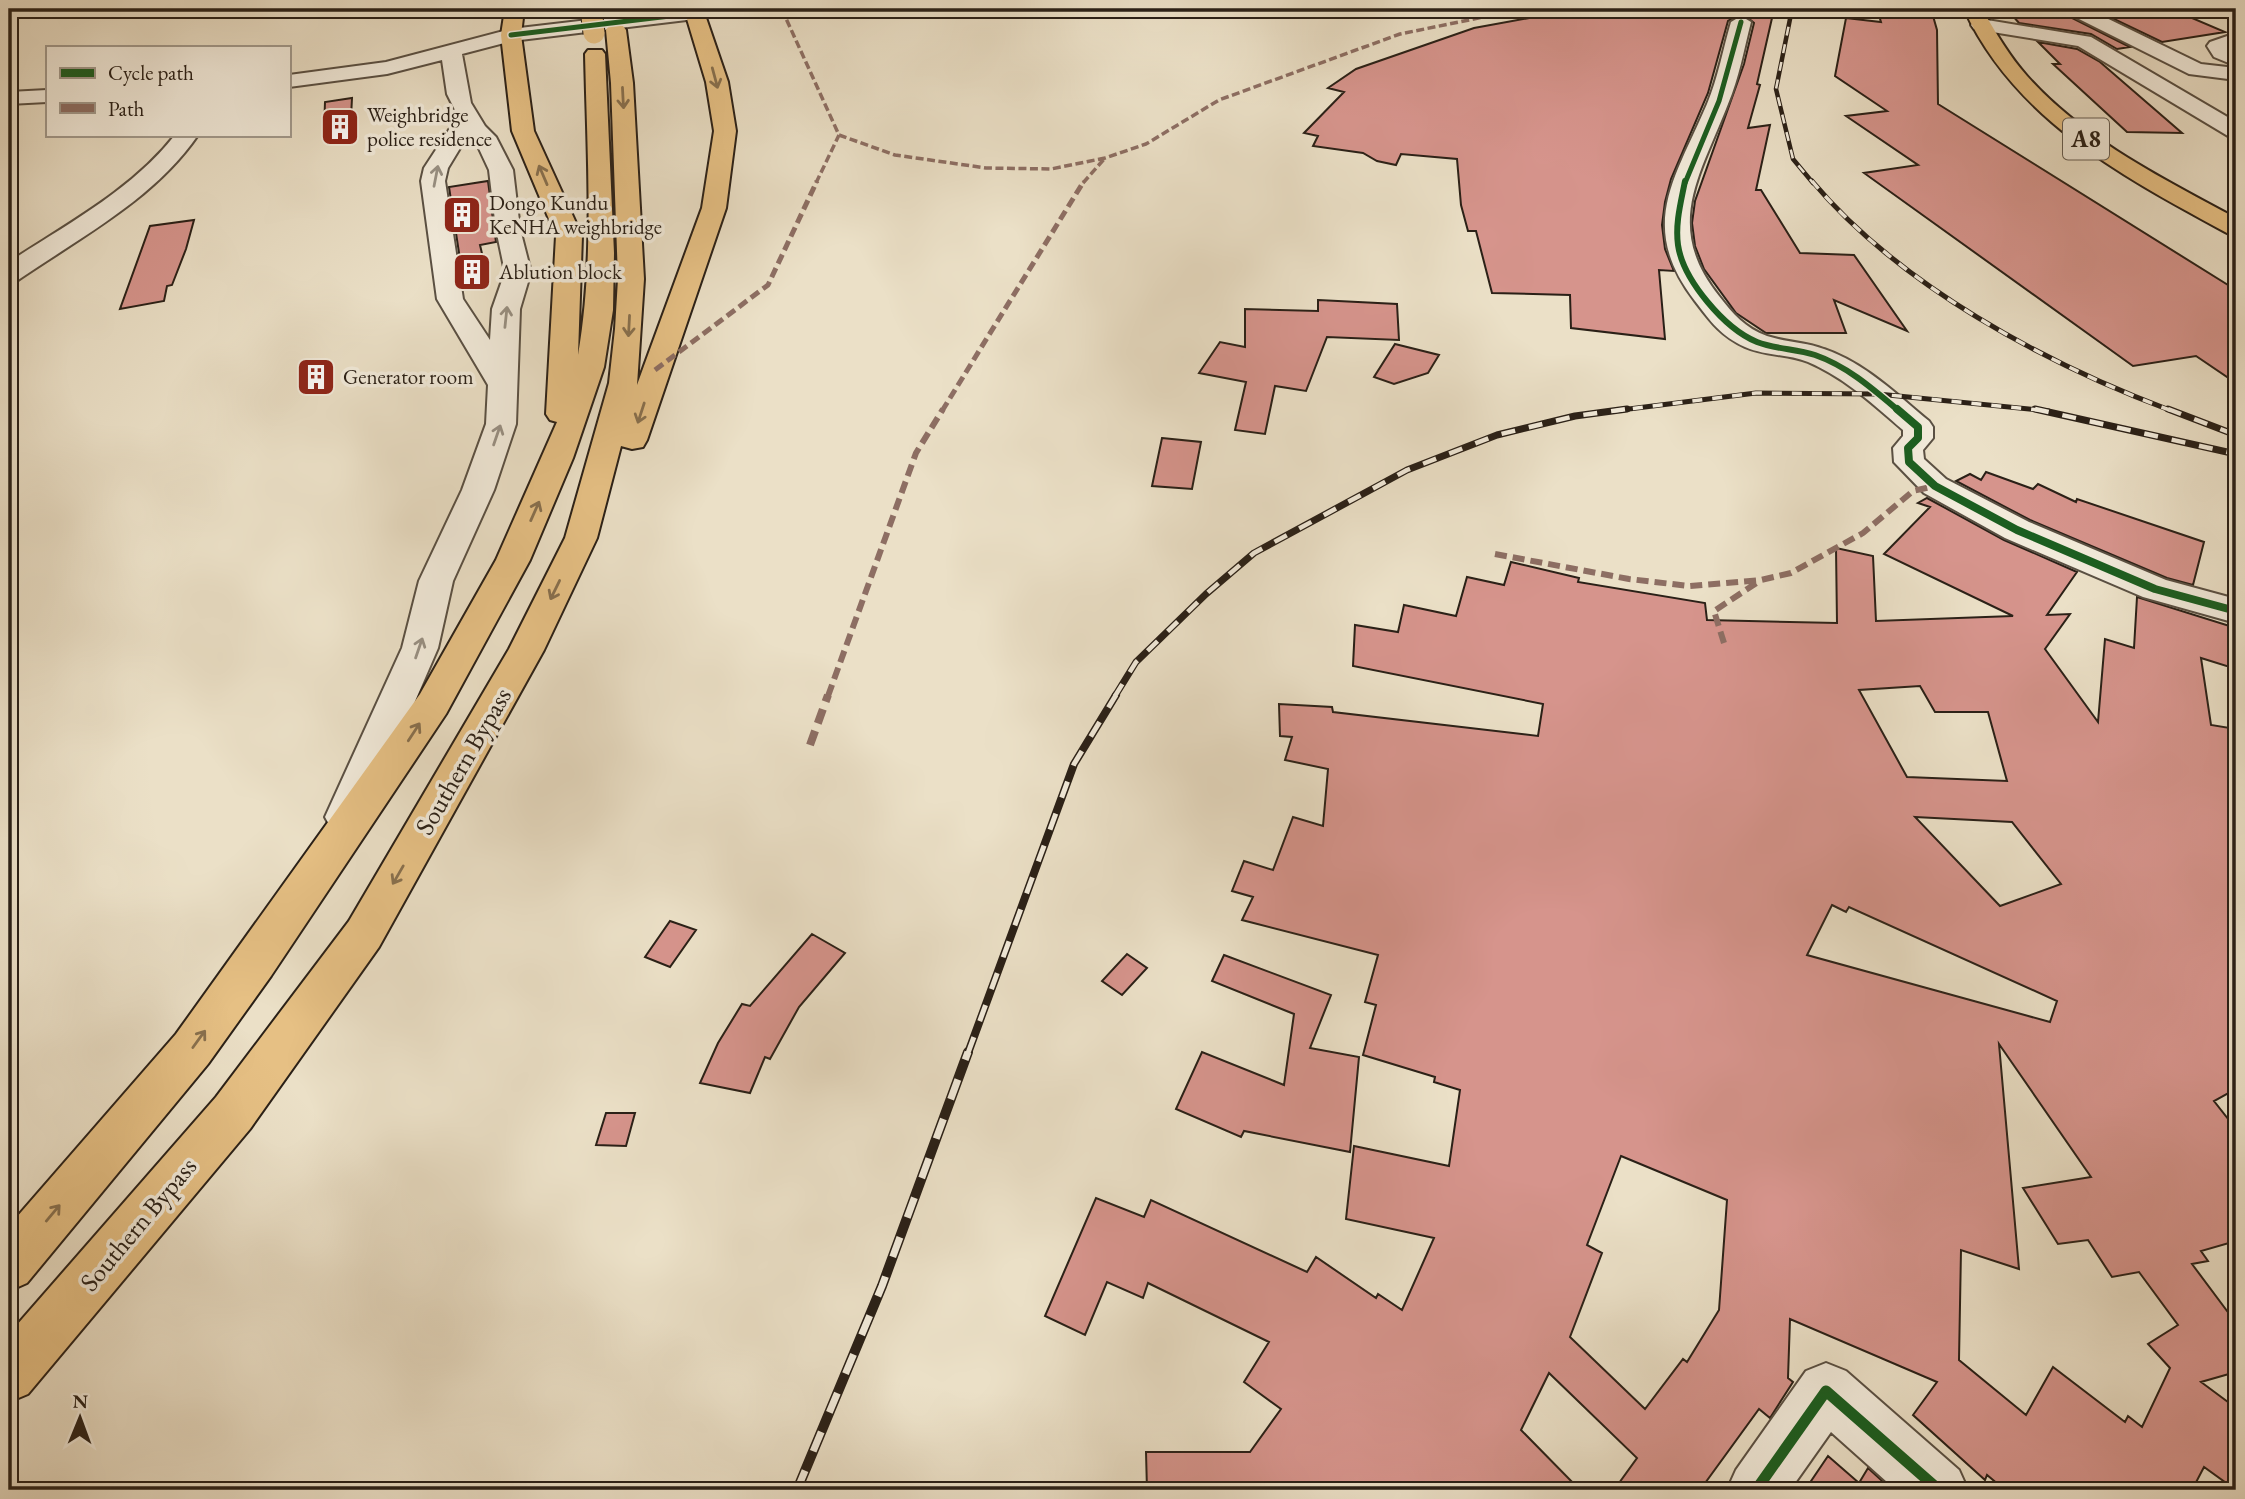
<svg xmlns="http://www.w3.org/2000/svg" width="2245" height="1499" viewBox="0 0 2245 1499" font-family="'EB Garamond',serif">
<style>
.building{fill:#d6948c;stroke:#2a2017;stroke-width:2;fill-rule:evenodd}
.lines{fill:none;stroke-linecap:round;stroke-linejoin:round}
.minor-casing{stroke:#5a5043;stroke-width:4}
.highway-casing{stroke:#2a2017;stroke-width:4}
.minor{fill:#f2ebdb;fill-rule:evenodd}
.highway{fill:#e6c084;fill-rule:evenodd}
.rail-far4-casing{stroke:#2a2017;stroke-width:4.5}
.rail-far3-casing{stroke:#2a2017;stroke-width:5}
.rail-far2-casing{stroke:#2a2017;stroke-width:7}
.rail-far1-casing{stroke:#2a2017;stroke-width:8}
.rail-casing{stroke:#2a2017;stroke-width:10}
.rail-far4{stroke:#f2ebdb;stroke-width:2.5;stroke-dasharray:9;stroke-linecap:butt}
.rail-far3{stroke:#f2ebdb;stroke-width:3.5;stroke-dasharray:10;stroke-linecap:butt}
.rail-far2{stroke:#f2ebdb;stroke-width:4.5;stroke-dasharray:14;stroke-linecap:butt}
.rail-far1{stroke:#f2ebdb;stroke-width:5;stroke-dasharray:17;stroke-linecap:butt}
.rail{stroke:#f2ebdb;stroke-width:7;stroke-dasharray:21;stroke-linecap:butt}
.highway-bridge-casing{stroke:#2a2017;stroke-width:23;stroke-linecap:butt}
.highway-bridge{stroke:#e6c084;stroke-width:21}
.quiet-far3{stroke:#8d6e63;stroke-width:3.5;stroke-dasharray:8 3.5;stroke-linecap:butt}
.quiet-far2{stroke:#8d6e63;stroke-width:5;stroke-dasharray:10 5;stroke-linecap:butt}
.quiet-far1{stroke:#8d6e63;stroke-width:6;stroke-dasharray:12 6;stroke-linecap:butt}
.quiet{stroke:#8d6e63;stroke-width:8;stroke-dasharray:15 8;stroke-linecap:butt}
.cycleway-far3-casing{stroke:#f2ebdb;stroke-width:8}
.cycleway-far2-casing{stroke:#f2ebdb;stroke-width:9}
.cycleway-far1-casing{stroke:#f2ebdb;stroke-width:11}
.cycleway-casing{stroke:#f2ebdb;stroke-width:16}
.cycleway-far3{stroke:#1b5e20;stroke-width:5}
.cycleway-far2{stroke:#1b5e20;stroke-width:6}
.cycleway-far1{stroke:#1b5e20;stroke-width:8}
.cycleway{stroke:#1b5e20;stroke-width:11}
.oneway{stroke:#88704e}
.oneway2{stroke:#989083}
.labels{text-anchor:middle;stroke-width:7;stroke-linejoin:round;paint-order:stroke}
.far-poi-label{font-size:21px;fill:#2a2017;stroke:#f2ebdb;text-anchor:start}
.shield{fill:#f2ebdb;stroke:#665d52;stroke-width:2}
.shield-label{font-size:24px;font-weight:bold;fill:#2a2017}
.street-label{font-size:26px;fill:#2a2017;stroke:#f2ebdb}
</style>
<rect width="100%" height="100%" fill="#ebe0c7"/>
<filter id="stains"><feTurbulence type="fractalNoise" baseFrequency=".00286" numOctaves="4"/><feColorMatrix values="0 0 0 0 .2 0 0 0 0 .09 0 0 0 0 .02 0 0 0 .5 -.17"/></filter>
<radialGradient id="worn" r=".72"><stop offset=".6" stop-color="#630" stop-opacity="0"/><stop offset="1" stop-color="#630" stop-opacity=".3"/></radialGradient>
<!-- building -->
<path class="building" d="M1578 9H1723L1722 11 1740 14 1728 21 1708 93 1671 179 1665 202 1662 225 1665 249 1674 271 1659 270 1665 339 1571 328 1570 295 1492 293 1476 231H1468L1461 205 1457 159 1401 154 1396 165 1377 161 1363 153 1313 146 1318 136 1304 133 1344 92 1328 88 1356 69 1474 28Z
M1877 9H1931L1937 30 1938 104 2236 290V383L2196 356 2133 366 1864 173 1918 165 1846 116 1887 111 1835 76 1846 18 1881 22Z
M2030 9H2061L2066 15 2130 47 2117 49 2091 34 2019 23 2012 15H2037Z
M2093 9H2171L2225 32 2162 42Z
M1743 14 1772 18 1757 84 1760 85 1748 128 1770 125 1756 190H1761L1800 253 1854 255 1907 331 1834 300 1846 333H1766L1736 313 1704 269 1695 246 1692 223 1695 201 1744 64 1754 23Z
M2038 42 2077 49 2100 62 2182 133 2127 132 2053 64H2060Z
M352 98 350 137 324 130 325 102Z
M488 181 496 242 480 245 487 275 463 279 449 187Z
M194 220 186 249 172 285 167 286 164 301 120 309 150 226Z
M1318 300 1397 304 1399 340 1327 337 1306 391 1275 386 1265 434 1235 430 1246 382 1199 373 1220 342 1245 347V309L1318 311Z
M1395 344 1439 355 1428 373 1394 384 1374 377Z
M1162 438 1201 442 1192 489 1152 486Z
M1986 472 2033 489 2038 484 2076 502 2077 499 2204 542 2193 585 2167 578 2030 520 1956 481 1970 474 1981 480Z
M1927 498 2004 540 2077 572 2047 615 2070 614 2045 649 2098 722 2105 639 2134 648 2137 597 2236 628V669L2201 658 2211 725 2236 729V1089L2214 1101 2236 1129V1241L2201 1251 2208 1261 2192 1264 2236 1323V1372L2201 1382 2236 1408V1490L2204 1467 2192 1490H2005L1987 1475 1985 1480 1913 1415 1937 1382 1790 1319 1788 1378 1793 1382 1770 1418 1759 1409 1700 1490H1614L1637 1458 1549 1373 1521 1430 1580 1490H1147L1146 1452H1250L1281 1409 1244 1382 1269 1342 1148 1283 1143 1298 1107 1282 1085 1335 1045 1316 1096 1198 1144 1217 1151 1200 1307 1272 1316 1257 1376 1298 1378 1294 1402 1310 1434 1238 1346 1219 1354 1146 1449 1166 1460 1090 1434 1082 1435 1077 1363 1055 1376 1005 1365 1002 1378 955 1242 920 1253 897 1232 891 1244 861 1273 870 1293 817 1323 826 1328 769 1285 760 1292 737 1280 736 1279 704 1332 707 1333 712 1538 736 1543 704 1353 666 1355 625 1398 632 1404 605 1456 616 1467 577 1504 585 1511 562 1579 578 1578 582 1705 603 1707 620 1837 623 1836 548 1873 556 1876 621 2013 616 1884 554 1930 507 1918 503ZM1920 686 1935 712H1988L2007 781 1907 777 1859 690ZM1915 817 2012 822 2061 884 2000 906ZM1832 905 1846 912 1849 907 2057 1001 2050 1022 1807 955ZM1999 1044 2091 1177 2023 1188 2058 1244 2088 1240 2112 1277 2139 1272 2178 1325 2148 1344 2170 1368 2142 1427 2128 1416 2125 1422 2053 1367 2026 1415 1959 1360 1961 1250 2019 1269ZM1621 1156 1727 1200 1719 1310 1687 1362 1683 1359 1645 1409 1570 1337 1602 1253 1587 1245Z
M670 921 696 930 670 967 645 957Z
M812 934 845 953 799 1007 770 1059 765 1057 750 1093 700 1083 718 1043 742 1004 750 1006Z
M1127 954 1147 968 1122 995 1102 981Z
M1224 955 1331 995 1310 1048 1359 1057 1350 1152 1244 1131 1241 1137 1176 1109 1202 1052 1284 1085 1294 1014 1212 981Z
M606 1113H635L626 1146 596 1145Z
M1828 1456 1859 1483 1868 1468 1892 1490H1805Z"/>
<g class="lines">
<!-- minor casing -->
<g class="minor-casing">
<path id="minor" d="M682 9H701L705 13 695 19 512 41 462 54 471 103 485 126 496 137 513 170 520 229 531 272 520 309 516 424 494 490 453 581 438 648 365 817 359 828 345 833 331 828 325 817 402 648 419 581 462 490 486 424 488 385 437 299 421 181 424 168 458 116 447 94 442 60 387 74 289 87V75L386 62 511 29ZM468 135 475 140 489 170 496 229 505 272 492 309 490 340 463 299 445 181 448 168Z
M2064 9H2088L2201 64 2236 68V80L2189 74 2067 13Z
M2219 9H2236V18L2222 13Z
M1741 16 1751 22C1744 49 1739 78 1728 104 1700 176 1663 226 1719 296 1733 314 1745 328 1767 336 1785 342 1806 342 1824 349 1865 363 1896 394 1929 421L1933 427V438L1923 450 1924 459 1946 479 2029 522 2166 580 2236 599V623L2143 597 2005 538 1924 493 1894 462 1893 448 1903 436V430C1873 404 1845 378 1808 362 1788 354 1765 356 1745 347 1721 336 1711 322 1695 301 1637 226 1675 179 1707 104 1718 78 1723 49 1731 22Z
M1981 19 2091 37 2236 122V138L2228 136 2078 46 1974 29 1971 25 1974 21Z
M2236 33V46L2229 49 2236 52V66L2214 57 2207 46 2210 42Z
M47 90V102L9 104V92Z
M175 135H198C154 199 81 237 18 280L9 282V262C67 224 132 190 175 135Z
M1826 1363 1846 1371 1959 1470 1968 1490H1896L1831 1432 1790 1490H1727L1736 1470 1806 1371Z"/>
</g>
<!-- highway casing -->
<g class="highway-casing">
<path id="highway" d="M505 9H524L521 35 534 131 582 236 578 355C595 256 587 154 585 54L588 50H602L605 54 614 253 613 310 604 367 573 458 530 560 446 714 271 976 208 1064 27 1283 9 1291V1226L176 1034 420 694 496 560 557 422 550 420 546 414 556 236 512 131 501 35Z
M684 9H703L728 82 736 131 726 208 647 440 643 447 632 449 621 446 597 538 544 650 379 947 250 1129 28 1394 9 1402V1334L216 1097 349 921 509 649 565 538 609 383 615 329 618 279 611 83 606 30 609 26H623L626 30 633 83 644 279 637 385 702 208 714 131 706 82Z
M1964 9H1982C1996 33 2009 56 2027 76 2083 139 2163 179 2236 218V235L2227 233C2124 177 2015 120 1964 9Z"/>
</g>
<!-- minor -->
<use href="#minor" class="minor"/>
<!-- highway -->
<use href="#highway" class="highway"/>
<!-- rail-far4 casing -->
<g class="rail-far4-casing">
<path id="rail-far4" d="M1792 9 1776 89 1793 159 1813 183"/>
</g>
<!-- rail-far3 casing -->
<g class="rail-far3-casing">
<path id="rail-far3" d="M1812 181C1899 285 2046 364 2172 411
M1613 411 1756 393 1878 394 2049 411"/>
</g>
<!-- rail-far2 casing -->
<g class="rail-far2-casing">
<path id="rail-far2" d="M2035 409 2236 454
M2168 409 2236 435
M1115 696 1136 662 1206 594 1254 553 1407 470 1497 435 1575 416 1627 409"/>
</g>
<!-- rail-far1 casing -->
<g class="rail-far1-casing">
<path id="rail-far1" d="M968 1053 1074 764 1116 695"/>
</g>
<!-- rail casing -->
<g class="rail-casing">
<path id="rail" d="M797 1490 882 1286 968 1052"/>
</g>
<!-- rail-far4 -->
<use href="#rail-far4" class="rail-far4"/>
<!-- rail-far3 -->
<use href="#rail-far3" class="rail-far3"/>
<!-- rail-far2 -->
<use href="#rail-far2" class="rail-far2"/>
<!-- rail-far1 -->
<use href="#rail-far1" class="rail-far1"/>
<!-- rail -->
<use href="#rail" class="rail"/>
<!-- highway-bridge casing -->
<g class="highway-bridge-casing">
<path id="highway-bridge" d="M591 9 594 33"/>
</g>
<!-- highway-bridge -->
<use href="#highway-bridge" class="highway-bridge"/>
<!-- quiet-far3 -->
<path class="quiet-far3" d="M768 9 784 14 839 135 895 155 986 168 1051 169 1105 158 1146 144 1219 100 1400 34 1523 9
M695 13 753 9
M816 183 839 135
M1083 183 1105 158"/>
<!-- quiet-far2 -->
<path class="quiet-far2" d="M655 370 768 285 817 181
M942 411 1084 181"/>
<!-- quiet-far1 -->
<path class="quiet-far1" d="M1495 554 1629 579 1689 586 1761 580 1791 573 1863 533 1913 491 1935 486
M1724 643 1714 611 1758 582
M828 696 916 453 943 409"/>
<!-- quiet -->
<path class="quiet" d="M810 745 828 695"/>
<!-- cycleway-far3 casing -->
<g class="cycleway-far3-casing">
<path id="cycleway-far3" d="M511 35 695 13
M1685 183 1719 101 1741 22"/>
</g>
<!-- cycleway-far2 casing -->
<g class="cycleway-far2-casing">
<path id="cycleway-far2" d="M1685 181C1681 202 1675 223 1678 245 1683 280 1725 329 1757 342 1775 349 1796 349 1815 355 1847 366 1873 389 1899 411"/>
</g>
<!-- cycleway-far1 casing -->
<g class="cycleway-far1-casing">
<path id="cycleway-far1" d="M1897 409 1918 427V438L1908 448 1909 462 1935 486 2017 530 2155 589 2236 611"/>
</g>
<!-- cycleway casing -->
<g class="cycleway-casing">
<path id="cycleway" d="M1756 1490 1826 1391 1939 1490"/>
</g>
<!-- cycleway-far3 -->
<use href="#cycleway-far3" class="cycleway-far3"/>
<!-- cycleway-far2 -->
<use href="#cycleway-far2" class="cycleway-far2"/>
<!-- cycleway-far1 -->
<use href="#cycleway-far1" class="cycleway-far1"/>
<!-- cycleway -->
<use href="#cycleway" class="cycleway"/>
</g>
<!-- one-way arrows -->
<defs><path id="oneway-shaft" d="M-6 0H5M1.5-3L5.5 0L1.5 3" fill="none" stroke-width="1.6" stroke-linecap="round" stroke-linejoin="round" transform="scale(1.75)"/></defs>
<g class="oneway">
<use href="#oneway-shaft" transform="translate(715 78) rotate(75)"/>
<use href="#oneway-shaft" transform="translate(623 98) rotate(87)"/>
<use href="#oneway-shaft" transform="translate(543 175) rotate(-113)"/>
<use href="#oneway-shaft" transform="translate(629 326) rotate(93)"/>
<use href="#oneway-shaft" transform="translate(641 413) rotate(108)"/>
<use href="#oneway-shaft" transform="translate(535 511) rotate(-66)"/>
<use href="#oneway-shaft" transform="translate(555 590) rotate(116)"/>
<use href="#oneway-shaft" transform="translate(414 732) rotate(-57)"/>
<use href="#oneway-shaft" transform="translate(398 875) rotate(120)"/>
<use href="#oneway-shaft" transform="translate(199 1039) rotate(-54)"/>
<use href="#oneway-shaft" transform="translate(53 1213) rotate(-50)"/>
</g>
<g class="oneway2">
<use href="#oneway-shaft" transform="translate(436 176) rotate(-79)"/>
<use href="#oneway-shaft" transform="translate(506 317) rotate(-84)"/>
<use href="#oneway-shaft" transform="translate(497 435) rotate(-71)"/>
<use href="#oneway-shaft" transform="translate(419 648) rotate(-71)"/>
</g>
<!-- icons -->
<defs>
<g id="building-square" transform="scale(2.0125)"><rect x="-9" y="-9" width="18" height="18" rx="4" fill="#8f2418" stroke="#f2ebdb"/><path d="M-4-6H4V6H1V3H-1V6H-4ZM-2.5-4.3h1.7v1.8h-1.7ZM.8-4.3h1.7v1.8H.8ZM-2.5-1h1.7V.8h-1.7ZM.8-1h1.7V.8H.8Z" fill="#fff"/></g>
</defs>
<g fill-rule="evenodd">
<use href="#building-square" x="340" y="127"/>
<use href="#building-square" x="462" y="215"/>
<use href="#building-square" x="472" y="272"/>
<use href="#building-square" x="316" y="377"/>
</g>
<g class="labels">
<!-- far-poi labels -->
<g class="far-poi-label">
<text x="367" y="122">Weighbridge<tspan x="367" dy="24">police residence</tspan></text>
<text x="489" y="210">Dongo Kundu<tspan x="489" dy="24">KeNHA weighbridge</tspan></text>
<text x="499" y="279">Ablution block</text>
<text x="343" y="384">Generator room</text>
</g>
<!-- shield labels -->
<rect class="shield" x="2063" y="118.5" width="46" height="41" rx="5"/>
<g class="shield-label">
<text x="2086" y="147">A8</text>
</g>
<!-- street labels -->
<g class="street-label">
<text transform="translate(463 761) rotate(-60)" y="9">Southern Bypass</text>
<text transform="translate(138 1224) rotate(-50)" y="9">Southern Bypass</text>
</g>
</g>
<!-- margin -->
<rect width="2245" height="1499" fill="none" stroke="#ebe0c7" stroke-width="35"/>
<rect x="10" y="10" width="2224" height="1478" fill="none" stroke="#2a2017" stroke-width="3.5"/>
<rect x="18" y="18" width="2210" height="1464" fill="none" stroke="#2a2017" stroke-width="2"/>
<!-- legend -->
<rect x="46" y="46" width="245" height="91" fill="#f2ebdb" stroke="#a29a8d" stroke-width="2"/>
<rect x="60" y="68" width="35" height="10" fill="#1b5e20" stroke="#a29a8d" stroke-width="2"/>
<text x="108" y="80" font-size="21" fill="#2a2017">Cycle path</text>
<rect x="60" y="103" width="35" height="10" fill="#8d6e63" stroke="#a29a8d" stroke-width="2"/>
<text x="108" y="116" font-size="21" fill="#2a2017">Path</text>
<!-- north arrow -->
<g transform="translate(80 1418) rotate(1)" stroke="#f2ebdb" stroke-width="5" paint-order="stroke">
<path d="M0-5L12 26L0 18L-12 26Z" fill="#2a2017"/>
<text y="-10" font-size="19" font-weight="bold" text-anchor="middle" fill="#2a2017">N</text>
</g>
<rect width="100%" height="100%" filter="url(#stains)"/>
<rect width="100%" height="100%" fill="url(#worn)"/>
</svg>
